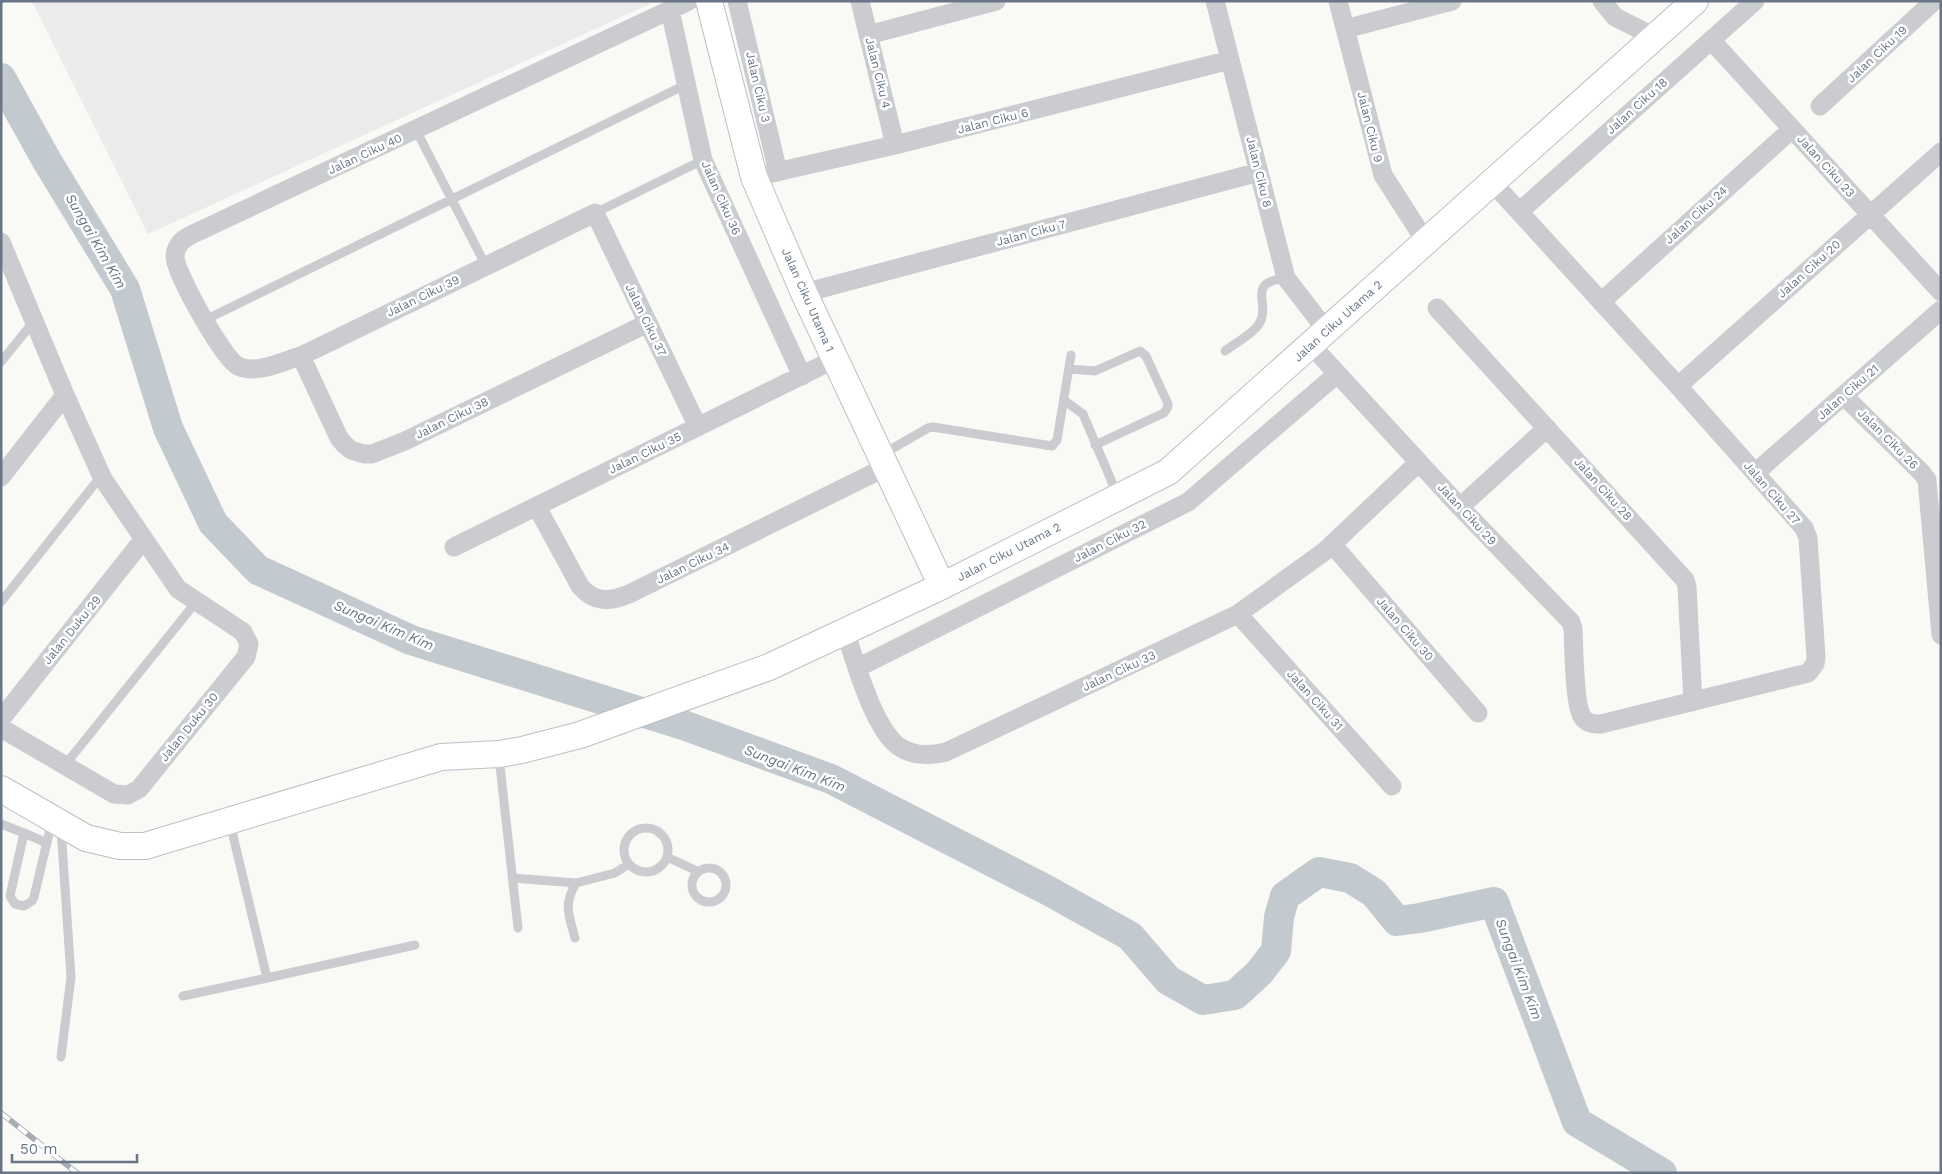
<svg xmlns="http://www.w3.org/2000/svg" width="1942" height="1174" viewBox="0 0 1942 1174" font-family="'Work Sans',sans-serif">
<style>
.built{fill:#eaebea}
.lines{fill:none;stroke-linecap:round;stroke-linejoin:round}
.river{stroke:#c2cacf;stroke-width:30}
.secondary-casing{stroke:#bcbfc4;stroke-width:28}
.lane{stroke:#caccd0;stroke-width:9}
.street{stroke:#caccd0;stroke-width:19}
.secondary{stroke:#fff;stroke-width:26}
.rail-casing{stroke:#a7acb3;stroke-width:5.5}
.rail{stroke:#fff;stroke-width:4;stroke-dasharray:11;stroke-linecap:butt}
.labels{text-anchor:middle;stroke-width:5;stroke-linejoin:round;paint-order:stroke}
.street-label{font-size:12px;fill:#687688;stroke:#fff}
.water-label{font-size:14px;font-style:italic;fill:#637783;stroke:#fff}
</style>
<rect width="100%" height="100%" fill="#f9f9f6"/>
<!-- built -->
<path class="built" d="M32 1H656L148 234Z"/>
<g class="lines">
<!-- river -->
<path class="river" d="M1 78 47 161 125 289 168 428 213 523 258 570 411 640 686 726 831 779 1047 890 1130 936 1168 980 1203 1000 1235 995 1259 973 1276 951 1279 917 1285 896 1319 872 1350 878 1374 893 1397 921 1420 918 1494 902 1577 1122 1662 1173"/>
<!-- secondary casing -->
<g class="secondary-casing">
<path id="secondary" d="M709 1 754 177 804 293 942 586
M1 789 86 838 120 846H145L441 757 499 754 522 750 580 735 769 667 942 586 1168 472 1695 1"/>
</g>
<!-- lane -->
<path class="lane" d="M416 130 486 266
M595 213 703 160
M205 320 685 85
M1225 351C1235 343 1252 335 1259 324 1272 303 1244 283 1286 278
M1 362 34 321
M1069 369 1095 371 1140 351 1146 356 1168 404V407L1164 413 1095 445
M1065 401 1083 414 1117 494
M883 454 928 428 933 427 1052 446 1057 440 1071 355
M1 602 101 476
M499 757 518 928
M65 765 196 602
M1 824 24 833 10 896 15 904 24 906 32 901 34 897 52 821
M624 850a22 22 0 1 1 44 0a22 22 0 1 1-44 0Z
M24 833 47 843
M667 857 697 871
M692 885a17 17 0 1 1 34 0a17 17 0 1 1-34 0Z
M513 878 576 883C563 905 569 915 575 938
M576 883 615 873 629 864
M267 978 415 945
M183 996 267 978 230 823
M61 1057 71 977 61 828"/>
<!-- street -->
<path class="street" d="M689 1 193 234C183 239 176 244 175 256 174 271 224 360 238 366 256 375 283 361 301 356L595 213 698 427
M737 1 778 172
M860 1 895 145
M1215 1 1286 278 1327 331
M1338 1 1383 175 1426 242
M1602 1 1615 17 1655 37
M670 10 703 160 802 376
M1345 29 1452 1
M868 35 996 1
M1711 40 1941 292
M1820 106 1934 1
M754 177 895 145 1230 60
M1519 212 1755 1
M1 242 65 395 103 479 178 589 234 626 243 632 249 644 246 657 139 789 128 795 114 794 1 728
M804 293 1259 172
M1601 302 1792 129
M1437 308 1685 580 1687 587 1693 702
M1311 345 1460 507 1571 622 1573 629C1574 647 1574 707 1583 718 1588 724 1594 724 1601 724L1808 673 1815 664 1816 657 1808 538 1804 528 1678 386 1493 183
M301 356 339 438 345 445 351 450 364 454H372L405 441 648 323
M1678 386 1941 152
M1844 396 1922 473 1927 480 1941 635
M1755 473 1941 310
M1 477 65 395
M537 507 580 586C594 603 610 602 629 594L886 467
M1460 507 1547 428
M1332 544 1478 713
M454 547 835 359
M1238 614 1392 786
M845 631C855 661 873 727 898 746 912 756 930 756 946 752L1238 614 1325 551 1419 462
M857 668 1188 502 1337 374
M1 719 143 540"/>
<!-- secondary -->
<use href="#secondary" class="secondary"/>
<!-- rail casing -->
<g class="rail-casing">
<path id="rail" d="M1 1113 77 1173"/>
</g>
<!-- rail -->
<use href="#rail" class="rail"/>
</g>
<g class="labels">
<!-- street labels -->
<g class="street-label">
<text transform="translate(1877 54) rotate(-43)" y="4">Jalan Ciku 19</text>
<text transform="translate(878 73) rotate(76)" y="4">Jalan Ciku 4</text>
<text transform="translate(758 87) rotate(77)" y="4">Jalan Ciku 3</text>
<text transform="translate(1637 106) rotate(-42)" y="4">Jalan Ciku 18</text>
<text transform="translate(993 121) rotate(-14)" y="4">Jalan Ciku 6</text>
<text transform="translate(1370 127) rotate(76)" y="4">Jalan Ciku 9</text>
<text transform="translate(365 154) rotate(-25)" y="4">Jalan Ciku 40</text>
<text transform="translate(1826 166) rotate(48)" y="4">Jalan Ciku 23</text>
<text transform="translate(1259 172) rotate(76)" y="4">Jalan Ciku 8</text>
<text transform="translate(721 198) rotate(66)" y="4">Jalan Ciku 36</text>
<text transform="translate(1696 215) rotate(-42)" y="4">Jalan Ciku 24</text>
<text transform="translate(1031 233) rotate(-15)" y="4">Jalan Ciku 7</text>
<text transform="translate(1809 269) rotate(-42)" y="4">Jalan Ciku 20</text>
<text transform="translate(423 296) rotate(-26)" y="4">Jalan Ciku 39</text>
<text transform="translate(808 300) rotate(66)" y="4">Jalan Ciku Utama 1</text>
<text transform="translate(646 320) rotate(64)" y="4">Jalan Ciku 37</text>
<text transform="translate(1338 321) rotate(-42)" y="4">Jalan Ciku Utama 2</text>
<text transform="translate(1848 392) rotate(-41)" y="4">Jalan Ciku 21</text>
<text transform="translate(452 418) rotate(-26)" y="4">Jalan Ciku 38</text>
<text transform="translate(1888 439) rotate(45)" y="4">Jalan Ciku 26</text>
<text transform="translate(645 453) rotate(-26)" y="4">Jalan Ciku 35</text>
<text transform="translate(1603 489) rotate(48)" y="4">Jalan Ciku 28</text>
<text transform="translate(1772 493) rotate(49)" y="4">Jalan Ciku 27</text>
<text transform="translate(1467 514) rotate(47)" y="4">Jalan Ciku 29</text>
<text transform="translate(1110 541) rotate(-27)" y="4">Jalan Ciku 32</text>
<text transform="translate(1009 552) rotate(-27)" y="4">Jalan Ciku Utama 2</text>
<text transform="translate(693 563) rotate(-26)" y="4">Jalan Ciku 34</text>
<text transform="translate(1405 629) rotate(49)" y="4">Jalan Ciku 30</text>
<text transform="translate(72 630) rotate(-51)" y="4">Jalan Duku 29</text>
<text transform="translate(1119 671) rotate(-25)" y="4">Jalan Ciku 33</text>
<text transform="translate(1315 700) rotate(48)" y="4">Jalan Ciku 31</text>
<text transform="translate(189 727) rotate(-51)" y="4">Jalan Duku 30</text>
</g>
<!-- water labels -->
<g class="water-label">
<text transform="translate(96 241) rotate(60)" y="5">Sungai Kim Kim</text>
<text transform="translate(384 625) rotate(23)" y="5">Sungai Kim Kim</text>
<text transform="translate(795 768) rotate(21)" y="5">Sungai Kim Kim</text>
<text transform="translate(1519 969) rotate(69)" y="5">Sungai Kim Kim</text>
</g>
</g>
<!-- border -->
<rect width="1942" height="1174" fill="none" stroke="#687688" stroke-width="5"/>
<!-- scale -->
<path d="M12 1154v8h125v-8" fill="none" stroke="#687688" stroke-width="2.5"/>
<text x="20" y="1154" font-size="15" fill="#687688" stroke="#ffffff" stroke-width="4" paint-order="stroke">50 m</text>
</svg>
